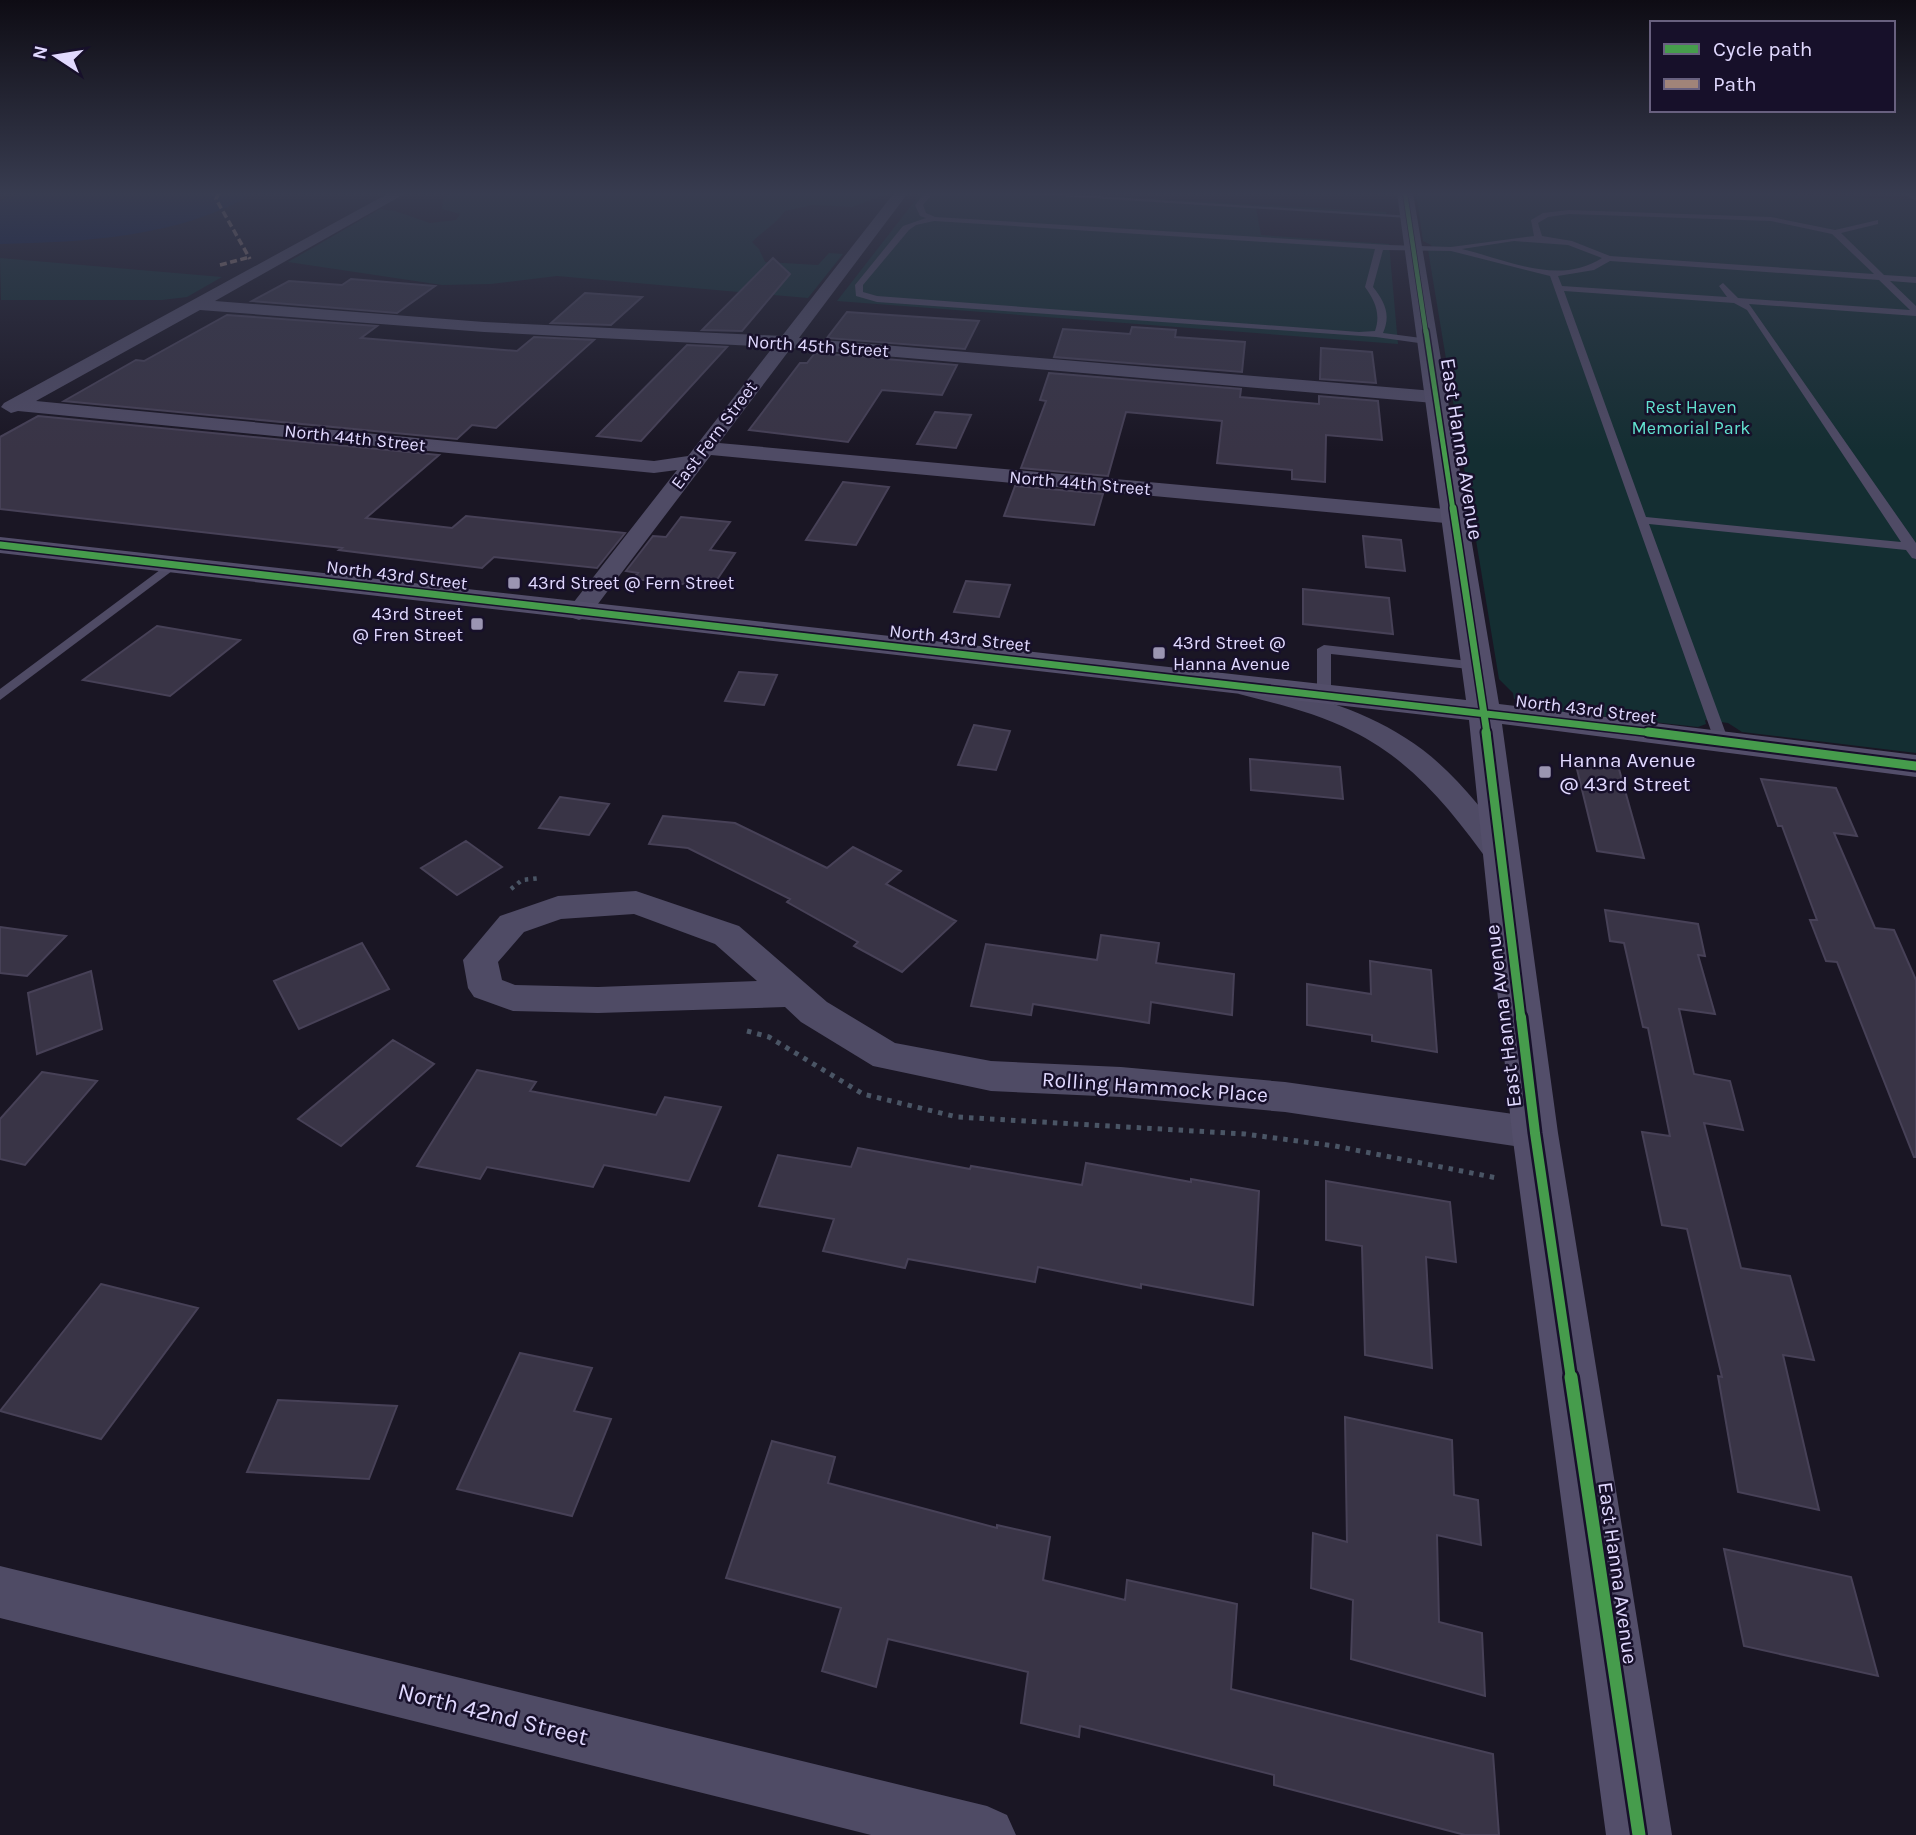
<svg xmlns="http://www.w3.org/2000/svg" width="1916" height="1835" viewBox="0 0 1916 1835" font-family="Karla,sans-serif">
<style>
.green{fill:#142e32}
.water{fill:#0b1a46}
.building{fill:#393446;stroke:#474157;stroke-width:2}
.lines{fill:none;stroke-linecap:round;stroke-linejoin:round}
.path-far1{stroke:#4a5565;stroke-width:4.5;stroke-dasharray:3.5 5;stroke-linecap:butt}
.path{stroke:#4a5565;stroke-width:5;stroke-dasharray:4.5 6;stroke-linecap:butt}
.lane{fill:#4f4b65;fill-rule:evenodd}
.street{fill:#4f4b65;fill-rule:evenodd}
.secondary{fill:#534e6a;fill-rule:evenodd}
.quiet{stroke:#a18479;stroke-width:3.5;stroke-dasharray:7 3.5;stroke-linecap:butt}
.cycleway-far5-casing{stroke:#17102a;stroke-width:6}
.cycleway-far4-casing{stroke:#17102a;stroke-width:8}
.cycleway-far3-casing{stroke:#17102a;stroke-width:10}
.cycleway-far2-casing{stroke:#17102a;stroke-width:13}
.cycleway-far1-casing{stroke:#17102a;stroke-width:15}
.cycleway-casing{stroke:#17102a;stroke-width:18}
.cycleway-far5{stroke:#469c4c;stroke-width:4.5}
.cycleway-far4{stroke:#469c4c;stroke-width:5}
.cycleway-far3{stroke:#469c4c;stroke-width:7}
.cycleway-far2{stroke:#469c4c;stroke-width:9}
.cycleway-far1{stroke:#469c4c;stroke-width:10}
.cycleway{stroke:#469c4c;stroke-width:13}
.poi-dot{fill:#9b95b2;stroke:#17102a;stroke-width:2.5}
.labels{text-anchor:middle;stroke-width:5;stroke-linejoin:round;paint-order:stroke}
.far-street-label{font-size:18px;fill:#e1d9ff;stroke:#17102a}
.far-park-label{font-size:18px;fill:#62e2d0;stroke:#17102a}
.far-poi-label{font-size:18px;fill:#e1d9ff;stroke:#17102a;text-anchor:start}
.street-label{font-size:21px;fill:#e1d9ff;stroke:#17102a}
.poi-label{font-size:21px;fill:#e1d9ff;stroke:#17102a;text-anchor:start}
.near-street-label{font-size:24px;fill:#e1d9ff;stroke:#17102a}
</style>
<rect width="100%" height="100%" fill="#1a1624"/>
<!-- green -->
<path class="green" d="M458 193H890L852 207 813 205 785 211C774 226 765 229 752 242L759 249 765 262 818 265 829 253 843 254 808 298 557 276 491 284 442 285 288 262 380 209 395 211 430 223 456 220 460 214 442 209 443 197Z
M921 193H1053L1387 212 1386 216 1256 208 1261 235 1389 244 1398 344 837 301Z
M1416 193H1766L1913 200 1916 203V753L1742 732 1728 723 1705 720 1706 724 1698 727 1546 710 1525 705 1519 700 1514 699 1513 693 1499 679 1428 250 1432 249 1431 245 1423 241Z
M0 258 222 277 187 297 162 300H1Z"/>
<!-- water -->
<path class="water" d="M19 193H255C180 237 86 242 0 244V201Z"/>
<!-- building -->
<path class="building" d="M773 258 790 274 742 331 702 330Z
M351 279 435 286 397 313 252 301 289 281 342 285Z
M585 293 642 297 611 325 551 323Z
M847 312 890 315 979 321 965 349 827 338Z
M227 315 377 326 361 338 517 351 534 337 594 340 496 428 472 425 457 439 64 401 136 360 144 361Z
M1132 327 1176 330 1175 337 1245 342 1242 372 1054 357 1063 329 1130 334Z
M687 345 727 347 641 441 597 436Z
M1321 348 1372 352 1376 383 1320 379Z
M815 353 957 365 942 395 882 390 848 442 749 430 800 363H807Z
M1049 373 1241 389 1240 397 1319 404V396L1378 401 1382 440 1326 435 1325 482 1292 479V470L1217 463 1222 421 1126 412 1108 476 1021 468 1046 401 1040 400Z
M935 412 971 415 956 448 917 444Z
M38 416 439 455 366 518 452 528 466 516 625 533 597 568 494 557 482 568 339 550 342 548 0 509V437Z
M843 482 889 487 856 545 806 540Z
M1015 486 1103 494 1094 525 1004 516Z
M681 517 730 522 710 550 735 553 712 587 633 579 638 573 626 571 653 536 666 537Z
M1363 536 1401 540 1405 571 1366 567Z
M966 581 1010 585 999 617 954 612Z
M1303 589 1389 598 1393 634 1303 624Z
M157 626 240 640 170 696 83 680Z
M739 672 777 675 764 705 725 701Z
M974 725 1010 731 996 770 958 765Z
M1574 757 1617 762 1644 858 1597 851Z
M1250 759 1340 767 1343 799 1251 790Z
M1761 779 1836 788 1857 836 1834 833 1875 928 1894 930 1916 980V1157H1914L1837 962 1826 961 1810 920H1817L1782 826H1778Z
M560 797 609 804 589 835 539 828Z
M663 816 735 823 827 868 853 847 901 871 886 884 956 921 902 972 854 946 858 942 787 902 790 899 688 848 649 844Z
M466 841 502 867 457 895 421 868Z
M1605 910 1698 924 1705 956 1698 955 1715 1014 1679 1009 1694 1074 1730 1081 1743 1130 1704 1123 1741 1268 1790 1276 1814 1360 1783 1355 1819 1510 1738 1492 1718 1376 1722 1377 1687 1229 1662 1225 1642 1132 1670 1136 1648 1028 1643 1027 1624 943 1610 941Z
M0 927 66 936 27 976 0 973Z
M1101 935 1159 943 1156 963 1234 974 1232 1015 1151 1002 1149 1023 1033 1004 1031 1015 971 1006 986 944 1097 960Z
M362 943 389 989 299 1029 274 981Z
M1370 961 1431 970 1437 1052 1372 1041V1035L1307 1025V984L1371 994Z
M91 971 102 1029 37 1054 28 993Z
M393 1040 434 1064 341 1146 298 1119Z
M477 1070 536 1082 530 1091 656 1115 665 1097 721 1107 689 1181 604 1165 593 1187 487 1167 480 1179 417 1166Z
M42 1072 97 1081 25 1165 0 1159V1119Z
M858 1148 970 1169 971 1166 1082 1185 1086 1163 1191 1182V1179L1259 1191 1253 1305 1141 1284V1288L1038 1267 1035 1282 908 1259 905 1268 823 1251 834 1219 759 1206 778 1155 851 1167Z
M1326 1181 1450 1202 1456 1262 1426 1257 1432 1368 1365 1355 1362 1246 1326 1240Z
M101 1284 198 1308 101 1439 0 1411Z
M520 1353 592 1368 574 1411 611 1419 572 1516 457 1489Z
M278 1400 397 1406 369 1479 247 1472Z
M1345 1417 1452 1440 1454 1495 1478 1500 1481 1545 1437 1535 1439 1622 1482 1633 1485 1696 1351 1659 1353 1600 1311 1588 1313 1533 1347 1542Z
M772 1441 835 1457 828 1483 997 1528V1525L1050 1537 1043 1580 1125 1600 1127 1580 1237 1604 1231 1689 1493 1754 1499 1835H1465L1274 1785V1775L1080 1726 1079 1737 1021 1723 1028 1672 888 1639 876 1687 822 1671 841 1608 726 1578Z
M1724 1549 1851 1577 1878 1676 1744 1646Z"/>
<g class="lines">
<!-- path-far1 -->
<path class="path-far1" d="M511 889 522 880 541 878"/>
<!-- path -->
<path class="path" d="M747 1031 769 1037 863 1094 957 1117 1245 1134 1335 1146 1497 1178"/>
<!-- lane -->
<path class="lane" d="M925 193H933L923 205 926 213 935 217 1389 245 1451 247 1534 236 1531 220 1543 213 1569 210 1771 217 1835 230 1878 220V224L1841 233 1884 275 1916 277V283L1890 281 1916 306V316L1749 304 1916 543V559L1912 558 1906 550 1649 524 1729 742 1726 745H1716L1550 276 1451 251 1383 250 1373 287C1385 302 1391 315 1383 333L1429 339 1431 341 1426 344 1376 337 877 302 856 296 855 285 903 226 926 218 920 216 915 205ZM1569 214 1771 221 1832 234 1874 274 1610 256 1572 241 1542 236 1538 223 1548 217ZM934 221 1375 249 1365 287C1375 301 1381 314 1375 331L1359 332 877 296 863 292V285L909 230 916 225ZM1514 241 1568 245 1602 258C1558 286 1508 260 1462 249ZM1610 261 1879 280 1910 310 1738 298 1723 283 1719 286 1727 297 1562 286 1558 276 1594 270ZM1564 291 1734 303 1747 310 1901 542 1646 517Z
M1011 193H1047L1412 216 1408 218Z
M172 561 176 562V568L0 700V689Z
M1324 645 1478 662 1485 666 1478 670 1331 654V694L1324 698 1317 694V649Z"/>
<!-- street -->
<path class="street" d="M389 193H406L215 301 484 322 782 336 894 193H908L799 338 1434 391 1444 397 1434 403 791 348 719 443 1456 510 1464 512 1467 517 1464 522 1456 524 711 455 588 617 579 620 570 617 566 612 677 470 654 473 18 411 11 413 1 407 4 403ZM200 310 484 332 773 347 688 456 654 461 36 401Z
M1904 193H1916V201Z
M1249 680C1310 695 1372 711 1423 750 1458 777 1486 814 1513 849L1518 857 1513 865 1502 868 1491 865C1452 811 1413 761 1352 731 1317 713 1277 704 1239 694L1235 688 1239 682Z
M636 891 739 926 827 1002 895 1043 991 1061 1121 1067 1285 1082 1535 1117 1549 1122 1555 1133 1549 1144 1535 1149 1285 1112 1121 1097 991 1091 873 1066 801 1022 785 1007 598 1013 513 1011 474 997 468 988 463 960 500 916 558 896ZM634 914 715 944 757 981 598 987 515 985 502 980 498 962 524 932 561 919Z
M0 1566 987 1806 1007 1815 1016 1835H871L0 1618Z"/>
<!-- secondary -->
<path class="secondary" d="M1397 193H1413L1499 704 1916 755V777L1502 724 1558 1133 1672 1835H1606L1512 1133 1469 720 0 553V537L1466 700Z"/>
<!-- quiet -->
<path class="quiet" d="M219 193 216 199 250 259
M220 265 250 257"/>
<!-- cycleway-far5 casing -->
<g class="cycleway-far5-casing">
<path id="cycleway-far5" d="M1405 193 1426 333"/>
</g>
<!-- cycleway-far4 casing -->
<g class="cycleway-far4-casing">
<path id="cycleway-far4" d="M1426 331 1453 510"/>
</g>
<!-- cycleway-far3 casing -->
<g class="cycleway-far3-casing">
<path id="cycleway-far3" d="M1453 508 1487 734
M0 545 1662 734"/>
</g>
<!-- cycleway-far2 casing -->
<g class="cycleway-far2-casing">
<path id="cycleway-far2" d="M1486 732 1521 1019
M1648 732 1916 766"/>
</g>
<!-- cycleway-far1 casing -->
<g class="cycleway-far1-casing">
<path id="cycleway-far1" d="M1521 1017 1535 1133 1571 1379"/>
</g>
<!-- cycleway casing -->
<g class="cycleway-casing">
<path id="cycleway" d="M1571 1377 1639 1835"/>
</g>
<!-- cycleway-far5 -->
<use href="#cycleway-far5" class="cycleway-far5"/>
<!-- cycleway-far4 -->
<use href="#cycleway-far4" class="cycleway-far4"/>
<!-- cycleway-far3 -->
<use href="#cycleway-far3" class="cycleway-far3"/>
<!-- cycleway-far2 -->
<use href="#cycleway-far2" class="cycleway-far2"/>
<!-- cycleway-far1 -->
<use href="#cycleway-far1" class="cycleway-far1"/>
<!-- cycleway -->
<use href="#cycleway" class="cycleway"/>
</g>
<!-- sky -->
<linearGradient id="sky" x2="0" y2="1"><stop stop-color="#0e0c14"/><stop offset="0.43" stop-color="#383c50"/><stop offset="1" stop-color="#383c50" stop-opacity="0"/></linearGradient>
<rect width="1916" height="450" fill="url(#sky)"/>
<!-- markers -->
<g class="poi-dot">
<rect x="507" y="576" width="14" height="14" rx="3.5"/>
<rect x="470" y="617" width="14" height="14" rx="3.5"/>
<rect x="1152" y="646" width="14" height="14" rx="3.5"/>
<rect x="1538" y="765" width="14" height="14" rx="3.5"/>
</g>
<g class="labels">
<!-- far-street labels -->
<g class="far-street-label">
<text transform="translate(818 346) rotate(4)" y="6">North 45th Street</text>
<text transform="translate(714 435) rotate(-53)" y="6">East Fern Street</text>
<text transform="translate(355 438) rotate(6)" y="6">North 44th Street</text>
<text transform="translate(1080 483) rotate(5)" y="6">North 44th Street</text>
<text transform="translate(397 575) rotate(7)" y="6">North 43rd Street</text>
<text transform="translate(960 638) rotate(6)" y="6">North 43rd Street</text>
<text transform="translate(1586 709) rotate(7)" y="6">North 43rd Street</text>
</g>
<!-- far-park labels -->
<g class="far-park-label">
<text x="1691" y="413">Rest Haven<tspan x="1691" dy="21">Memorial Park</tspan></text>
</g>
<!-- far-poi labels -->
<g class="far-poi-label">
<text x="528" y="589">43rd Street @ Fern Street</text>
<text x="463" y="620" text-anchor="end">43rd Street<tspan x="463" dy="21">@ Fren Street</tspan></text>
<text x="1173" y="649">43rd Street @<tspan x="1173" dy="21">Hanna Avenue</tspan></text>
</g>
<!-- street labels -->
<g class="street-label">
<text transform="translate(1462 449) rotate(81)" y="7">East Hanna Avenue</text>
<text transform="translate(1503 1016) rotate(-97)" y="7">East Hanna Avenue</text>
<text transform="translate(1155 1087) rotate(4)" y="7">Rolling Hammock Place</text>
<text transform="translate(1618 1573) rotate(82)" y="7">East Hanna Avenue</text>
</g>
<!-- poi labels -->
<g class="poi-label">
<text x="1559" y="767">Hanna Avenue<tspan x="1559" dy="24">@ 43rd Street</tspan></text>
</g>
<!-- near-street labels -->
<g class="near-street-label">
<text transform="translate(493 1714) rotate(14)" y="8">North 42nd Street</text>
</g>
</g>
<!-- legend -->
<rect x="1650" y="21" width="245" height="91" fill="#17102a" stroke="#68607f" stroke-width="2"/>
<rect x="1664" y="44" width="35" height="10" fill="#469c4c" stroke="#68607f" stroke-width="2"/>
<text x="1713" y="56" font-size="21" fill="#e1d9ff">Cycle path</text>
<rect x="1664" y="79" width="35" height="10" fill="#a18479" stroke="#68607f" stroke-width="2"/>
<text x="1713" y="91" font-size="21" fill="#e1d9ff">Path</text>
<!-- north arrow -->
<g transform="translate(56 56) rotate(282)" stroke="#17102a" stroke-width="5" paint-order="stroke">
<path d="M0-5L12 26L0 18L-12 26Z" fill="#e1d9ff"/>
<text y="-10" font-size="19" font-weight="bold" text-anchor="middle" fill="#e1d9ff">N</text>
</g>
</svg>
